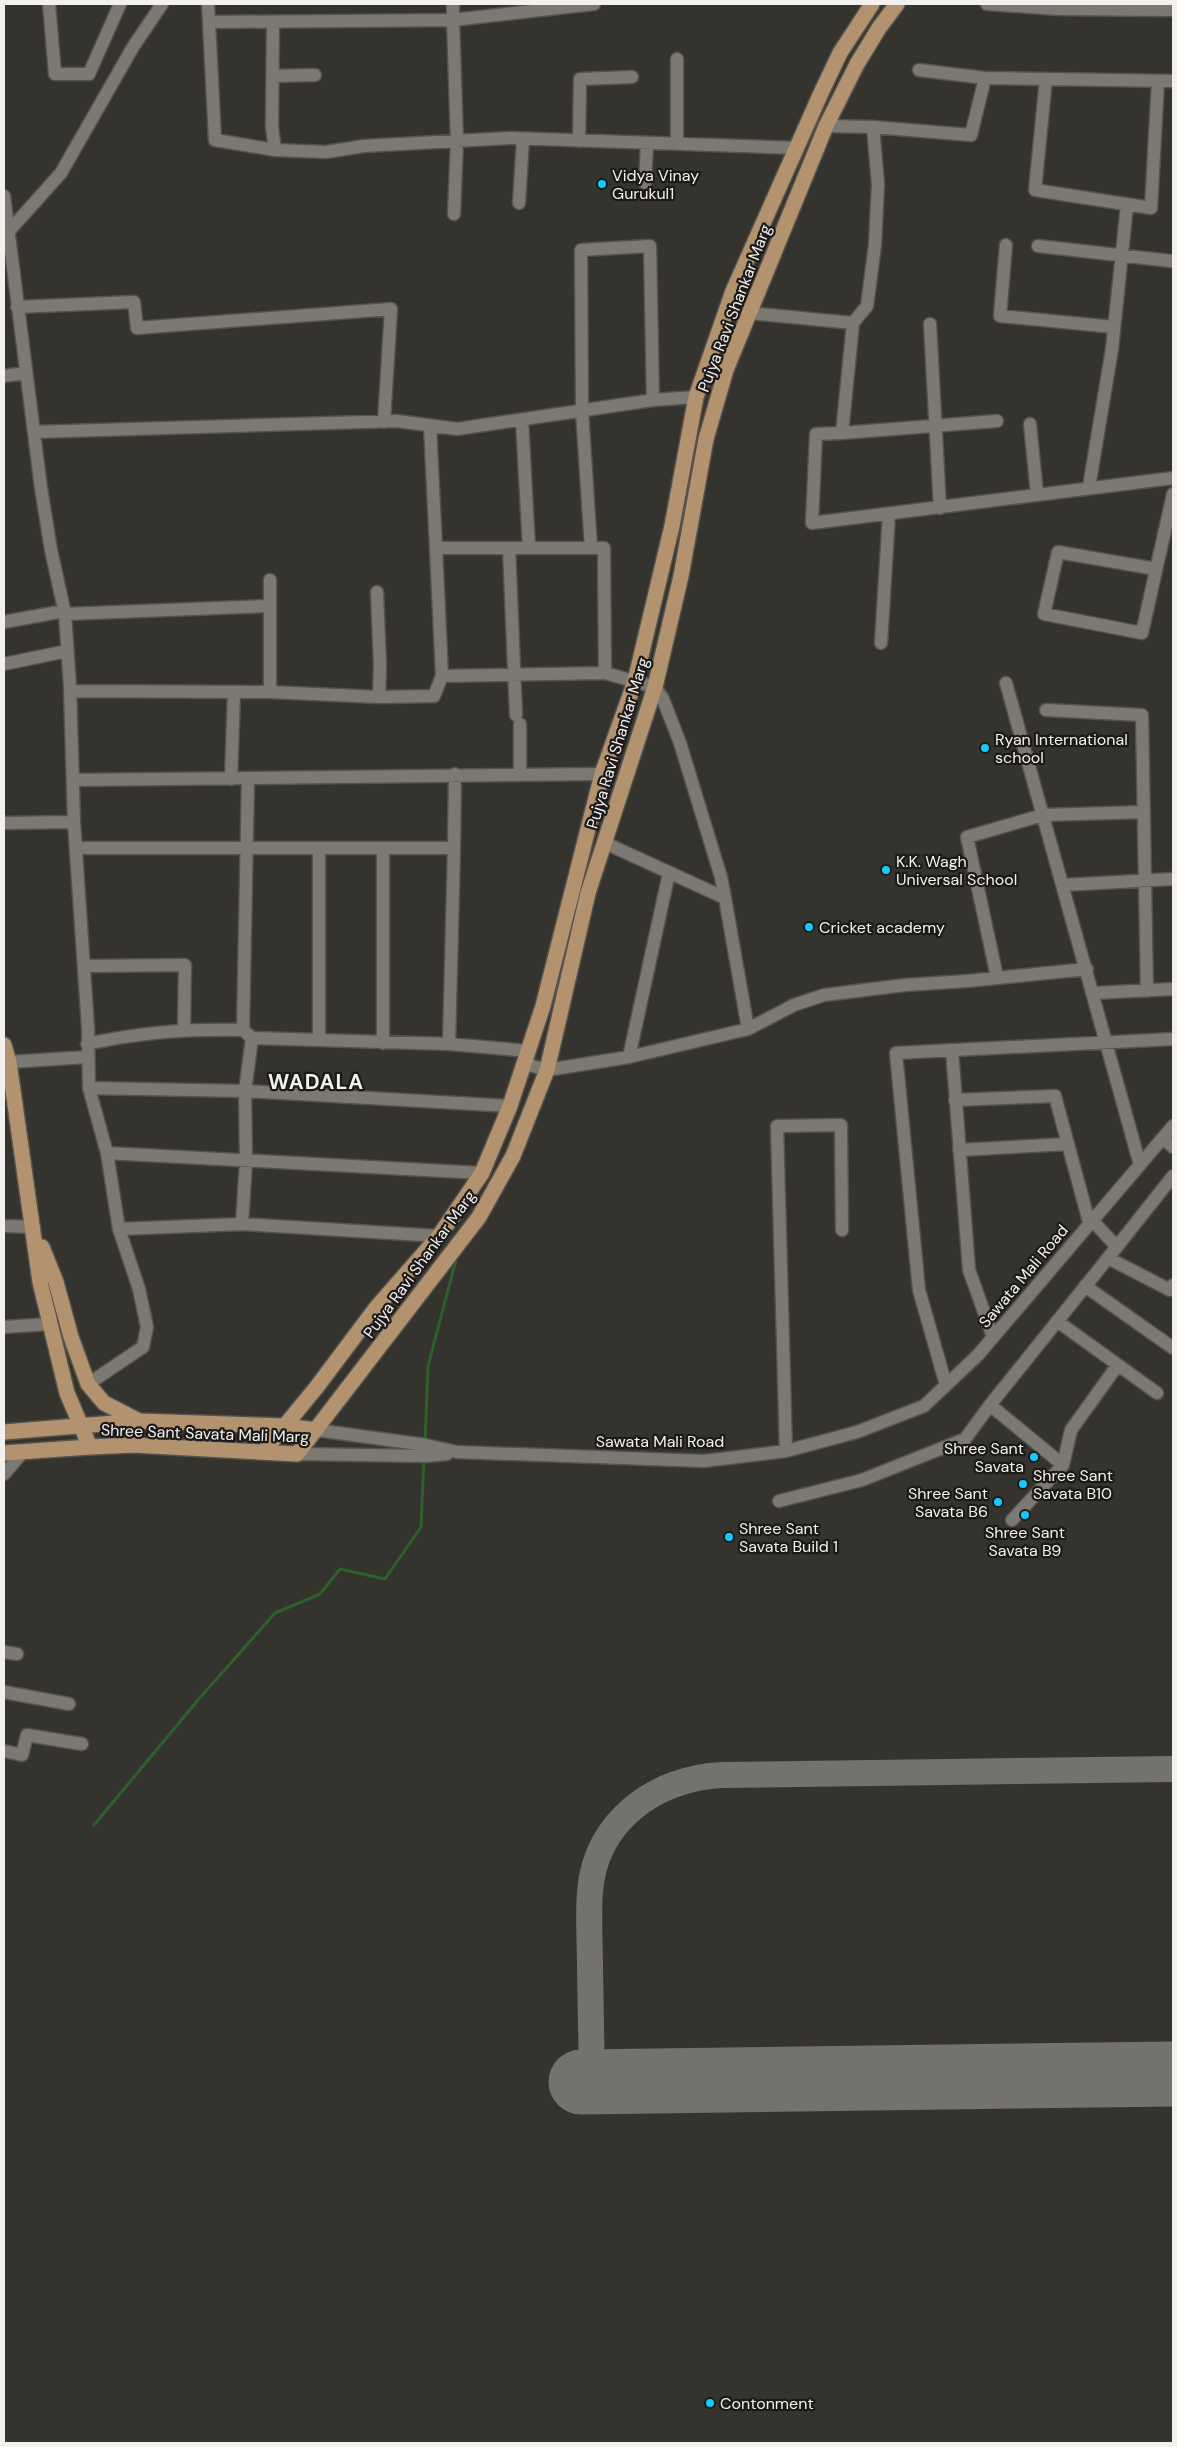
<svg xmlns="http://www.w3.org/2000/svg" width="1177" height="2447" viewBox="0 0 1177 2447" font-family="'DM Sans',sans-serif">
<style>
.lines{fill:none;stroke-linecap:round;stroke-linejoin:round}
.stream{stroke:#29622b;stroke-width:3}
.taxiway{stroke:#74726c;stroke-width:26}
.runway{stroke:#74726c;stroke-width:65}
.minor-casing{stroke:#54524d;stroke-width:15}
.major-casing{stroke:#54524d;stroke-width:18}
.minor{stroke:#7b7972;stroke-width:12}
.major{stroke:#b3926f;stroke-width:15}
.poi-dot{fill:#14cafb;stroke:#1b1a18;stroke-width:2}
.labels{text-anchor:middle;stroke-width:4.5;stroke-linejoin:round;paint-order:stroke}
.poi-label{font-size:16px;fill:#f3f1ee;stroke:#1b1a18;text-anchor:start}
.street-label{font-size:16px;fill:#f3f1ee;stroke:#1b1a18}
.district-label{font-size:21px;font-weight:bold;letter-spacing:1px;fill:#f3f1ee;stroke:#1b1a18}
</style>
<rect width="100%" height="100%" fill="#35332d"/>
<g class="lines">
<!-- stream -->
<path class="stream" d="M705 415 714 387
M425 1443 428 1366 457 1256
M94 1825 198 1700 275 1613 320 1594 340 1569 385 1579 421 1527 424 1459"/>
<!-- taxiway -->
<path class="taxiway" d="M592 2082C591 2044 591 2006 590 1968 590 1943 588 1917 590 1892 595 1821 656 1778 722 1775L1173 1769"/>
<!-- runway -->
<path class="runway" d="M581 2082 1173 2074"/>
<!-- minor casing -->
<g class="minor-casing">
<path id="minor" d="M49 4 55 74H89L120 4
M208 4 209 22 453 20 457 141 454 214
M453 4V20L594 4
M987 4 1058 9 1173 10
M209 22 215 140 275 150 326 152 364 146 510 138 797 148
M273 22 272 127 275 150
M919 70 985 78
M273 76 315 75
M1046 79 1035 190 1151 208 1158 81
M826 126 873 127 971 135 985 78 1173 81
M873 127 878 184 875 245 867 306 853 323 842 433 816 434 812 523 1173 478
M579 141 580 79 632 77
M677 144V59
M645 183 647 143
M4 196 41 488 51 550 65 614 70 687 74 822 88 1028 89 1088 107 1153 119 1229 139 1289 147 1327 143 1347 88 1384
M519 203 523 139
M4 232 9 231 61 173 133 47 162 4
M1006 245 1000 316 1114 327
M1038 246 1171 261
M17 307 134 302 137 328 391 309 384 422
M749 313 853 323
M930 324 940 508
M4 376 25 373
M522 420 529 548
M1030 424 1037 494
M430 426 436 548
M34 432 397 421 457 429 653 400 696 397
M842 433 997 421
M1089 487 1112 349 1127 205
M509 548 516 715
M591 548 582 411 581 250 650 246 653 400
M1156 569 1058 552 1044 614 1142 633 1173 494
M65 614 268 606
M4 622 64 611
M881 643 889 514
M4 664 67 651
M442 676 436 548H604L605 673
M1006 683 1140 1165
M70 691 270 692V580
M270 692 379 697 380 665 377 592
M379 697 434 696 442 676 605 673 655 687 663 699 680 743 721 877 725 898
M1046 710 1142 715 1147 991
M520 724V774
M231 779 234 693
M74 780 602 774
M4 823 74 822
M76 848H454L455 774
M1063 885 1173 879
M84 966 185 965 184 1029
M997 977 967 837 1043 815 1144 812
M1094 993 1173 989
M748 1029 794 1005 824 995 905 985 967 981 1087 969
M243 1030 252 1038 449 1044 529 1051
M319 1039V848
M383 1043V848
M87 1044C142 1032 187 1029 243 1030L248 779
M449 1044 454 848
M952 1050 969 1270 993 1337
M629 1057 669 873
M9 1062 87 1057
M525 1064 547 1070 629 1057 748 1029 725 898 605 843
M89 1088 245 1091 510 1106
M955 1100 1055 1096 1089 1222
M1163 1138 1173 1147
M959 1150 1068 1144
M107 1153 482 1173
M1173 1176 1108 1258 1170 1290 1173 1285
M1091 1219 1117 1247
M242 1224 246 1161 245 1091 252 1038
M4 1226 34 1227
M119 1229 242 1224 439 1236
M1085 1286 1173 1348
M1057 1321 1157 1393
M4 1327 50 1324
M946 1385 919 1290 896 1053 1173 1039
M316 1430 426 1445 457 1452 704 1461 786 1451 857 1432 924 1406 978 1355 1173 1126
M786 1451 777 1126 841 1125 842 1230
M297 1454 426 1456 447 1454
M1063 1465 990 1405 1108 1258
M4 1474 23 1452
M779 1501 862 1480 965 1439 990 1405
M1012 1520 1063 1465 1071 1430 1117 1366
M4 1652 17 1654
M4 1692 69 1704
M4 1751 22 1755 27 1735 82 1744"/>
</g>
<!-- major casing -->
<g class="major-casing">
<path id="major" d="M4 1045 9 1062 40 1282 67 1393 90 1447 133 1445 297 1454 479 1217 513 1156 547 1070 588 893 655 687 681 576 706 439 726 370 826 126 857 64 879 28 897 4
M42 1247 56 1282 71 1337 88 1384 104 1403 139 1421 285 1426 316 1430
M4 1432 139 1421
M264 1451 316 1388 376 1308 439 1236 482 1173 510 1106 543 1006 602 774 635 681 672 526 696 397 733 291 821 93 840 53 872 4
M4 1453 90 1447"/>
</g>
<!-- minor -->
<use href="#minor" class="minor"/>
<!-- major -->
<use href="#major" class="major"/>
</g>
<!-- markers -->
<g class="poi-dot">
<circle cx="602" cy="184" r="5"/>
<circle cx="985" cy="748" r="5"/>
<circle cx="886" cy="870" r="5"/>
<circle cx="809" cy="927" r="5"/>
<circle cx="1034" cy="1457" r="5"/>
<circle cx="1023" cy="1484" r="5"/>
<circle cx="998" cy="1502" r="5"/>
<circle cx="1025" cy="1515" r="5"/>
<circle cx="729" cy="1537" r="5"/>
<circle cx="710" cy="2403" r="5"/>
</g>
<g class="labels">
<!-- poi labels -->
<g class="poi-label">
<text x="612" y="181">Vidya Vinay<tspan x="612" dy="18">Gurukul1</tspan></text>
<text x="995" y="745">Ryan International<tspan x="995" dy="18">school</tspan></text>
<text x="896" y="867">K.K. Wagh<tspan x="896" dy="18">Universal School</tspan></text>
<text x="819" y="933">Cricket academy</text>
<text x="1024" y="1454" text-anchor="end">Shree Sant<tspan x="1024" dy="18">Savata</tspan></text>
<text x="1033" y="1481">Shree Sant<tspan x="1033" dy="18">Savata B10</tspan></text>
<text x="988" y="1499" text-anchor="end">Shree Sant<tspan x="988" dy="18">Savata B6</tspan></text>
<text x="739" y="1534">Shree Sant<tspan x="739" dy="18">Savata Build 1</tspan></text>
<text x="1025" y="1538" text-anchor="middle">Shree Sant<tspan x="1025" dy="18">Savata B9</tspan></text>
<text x="720" y="2409">Contonment</text>
</g>
<!-- street labels -->
<g class="street-label">
<text transform="translate(734 308) rotate(-69)" y="6">Pujya Ravi Shankar Marg</text>
<text transform="translate(617 743) rotate(-73)" y="6">Pujya Ravi Shankar Marg</text>
<text transform="translate(419 1264) rotate(-54)" y="6">Pujya Ravi Shankar Marg</text>
<text transform="translate(1023 1276) rotate(-50)" y="6">Sawata Mali Road</text>
<text transform="translate(205 1433) rotate(2)" y="6">Shree Sant Savata Mali Marg</text>
<text x="660" y="1447">Sawata Mali Road</text>
</g>
<!-- district labels -->
<g class="district-label">
<text x="316" y="1089">WADALA</text>
</g>
</g>
<!-- border -->
<rect width="1177" height="2447" fill="none" stroke="#f3f1ee" stroke-width="10"/>
</svg>
